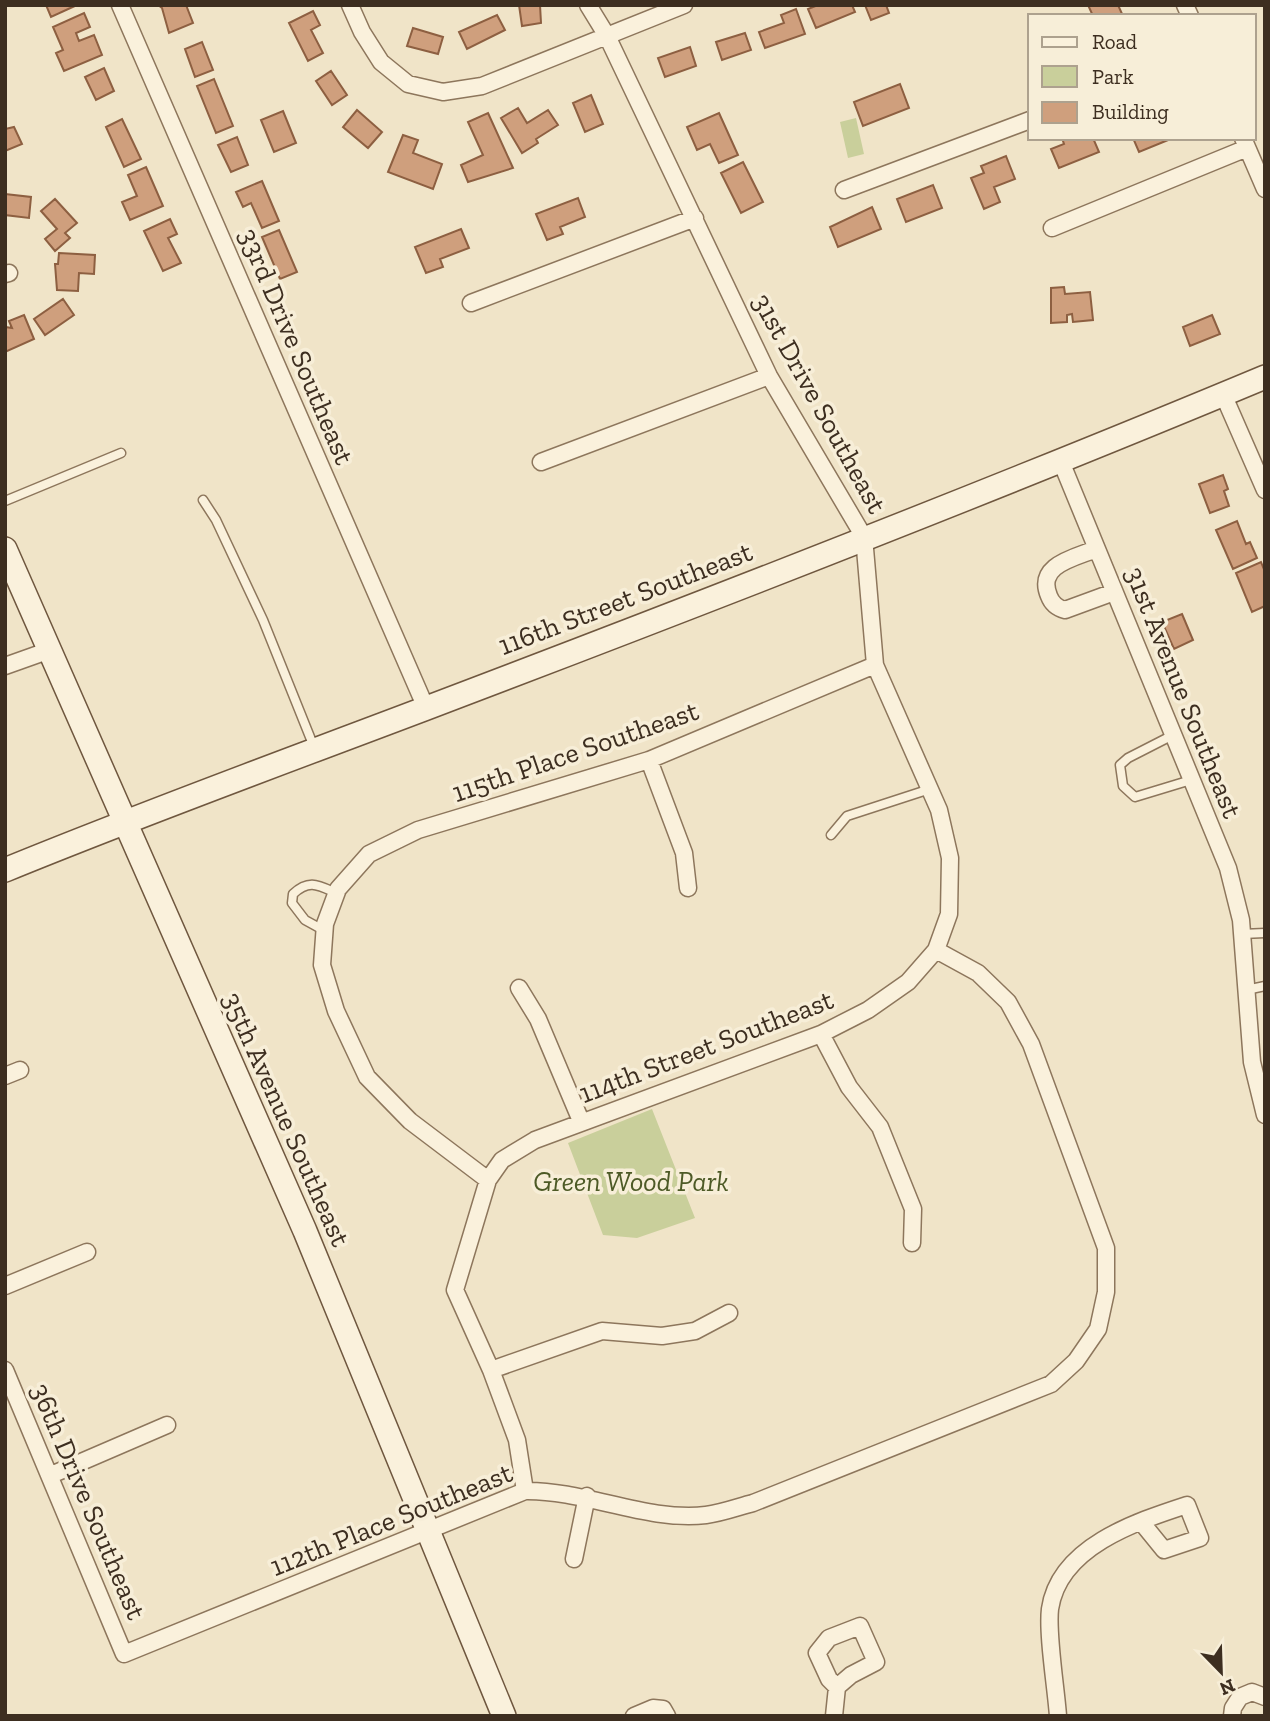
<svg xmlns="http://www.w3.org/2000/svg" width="1270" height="1721" viewBox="0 0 1270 1721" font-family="'Zilla Slab',serif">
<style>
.green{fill:#c9cf9b}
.building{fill:#cf9f7d;stroke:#8d5f41;stroke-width:2}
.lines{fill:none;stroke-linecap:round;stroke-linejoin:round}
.lane-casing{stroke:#8d765c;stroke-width:11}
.street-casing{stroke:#8d765c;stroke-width:19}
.secondary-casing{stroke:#6f573f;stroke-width:26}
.lane{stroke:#faf1dc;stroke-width:8}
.street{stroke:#faf1dc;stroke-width:16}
.secondary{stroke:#faf1dc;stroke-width:23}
.labels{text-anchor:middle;stroke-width:7;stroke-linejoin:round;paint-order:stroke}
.street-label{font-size:28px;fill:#3d2e20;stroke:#f7eed8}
.park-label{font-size:28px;font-style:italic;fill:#4d5a26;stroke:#f7eed8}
</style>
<rect width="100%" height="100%" fill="#f0e4c8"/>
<!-- green -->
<path class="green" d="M856 118 864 154 848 158 840 122Z
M652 1109 695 1218 637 1238 603 1235 568 1143Z"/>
<!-- building -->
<path class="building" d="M46 5H77L51 17Z
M158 5H186L193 23 169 33 162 8Z
M519 5H540L541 23 522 26Z
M818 5H852L855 12 816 28 808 9Z
M865 5H886L889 13 871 20Z
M1088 5H1118L1123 16H1093Z
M796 9 805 34 765 48 759 32 784 23 781 15Z
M313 11 320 25 311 30 323 53 308 61 289 23Z
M84 13 90 27 76 33 79 41 94 35 102 55 64 71 56 53 63 50 53 27Z
M497 15 505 30 467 49 459 32Z
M413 28 443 37 438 54 407 46Z
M745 33 751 50 722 60 716 42Z
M202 42 213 70 195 77 185 49Z
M690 47 696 66 665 77 658 58Z
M104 68 114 91 96 100 85 77Z
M331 71 347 95 332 105 316 81Z
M214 79 233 126 216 133 197 86Z
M900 84 909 108 863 126 854 102Z
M591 95 603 124 585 132 573 103Z
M518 108 527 123 548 110 558 125 536 139 538 143 522 153 501 118Z
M357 110 382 132 368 148 343 127Z
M283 111 296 143 274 152 261 120Z
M488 113 513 168 468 182 461 165 483 155 468 122Z
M719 113 738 155 719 163 710 144 697 150 687 127Z
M122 119 141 159 124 167 106 127Z
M14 127 22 144 5 151V129Z
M403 135 418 140 413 153 442 164 433 189 388 172Z
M237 137 248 165 231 172 218 145Z
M1062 138H1093L1099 152 1059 168 1051 149 1064 144Z
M1133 138H1173L1139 152Z
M1006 156 1015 179 994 187 1000 202 984 209 971 178 984 173 981 166Z
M743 162 763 202 741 213 721 173Z
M146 167 163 206 130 220 122 202 137 196 128 175Z
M262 181 279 221 262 228 251 203 243 207 236 192Z
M933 185 942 208 906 222 897 199Z
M5 194 31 197 29 218 5 215Z
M578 198 585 217 560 227 563 234 547 240 536 214Z
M55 199 77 223 65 233 70 238 55 251 45 239 57 229 41 211Z
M872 207 881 229 838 247 830 227Z
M170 219 177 234 168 238 181 263 163 271 144 231Z
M461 229 469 248 440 259 443 267 426 273 415 247Z
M279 230 297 272 280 279 262 237Z
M59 253 95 255 94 274 79 273 78 291 57 290 55 264H58Z
M1064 287 1065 294 1090 292 1093 320 1073 322 1072 314 1067 315V322L1051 323V288Z
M63 299 74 315 45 335 34 319Z
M24 315 34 339 5 352V327L12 328 9 321Z
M1212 315 1220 334 1190 346 1183 327Z
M1223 475 1228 489 1224 491 1229 506 1210 513 1199 484Z
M1237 521 1246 544 1250 542 1257 558 1233 569 1216 530Z
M1261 562 1265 572V606L1252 612 1236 573Z
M1182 614 1193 640 1174 649 1162 622Z"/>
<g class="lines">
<!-- lane casing -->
<g class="lane-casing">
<path id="lane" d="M203 500 216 520 263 620 314 747
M5 501 121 453
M1173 735 1128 758 1120 765 1123 786 1135 797 1191 780
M831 835 847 816 930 789
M325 931 305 920 292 903 293 894C309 879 318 885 336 893
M1242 934 1265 933
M1246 990 1265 986"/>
</g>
<!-- street casing -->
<g class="street-casing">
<path id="street" d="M120 5 426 708
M350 5 362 32 381 62 408 84 443 92 482 86 684 5
M1185 5 1190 16
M1243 138 1265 189
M844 190 1030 120
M1052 228 1247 148
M5 274 9 273
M471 303 695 218
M1223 394 1265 490
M1060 459 1228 868 1241 920 1252 1062 1265 1115
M541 462 769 376
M1096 549C1074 558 1036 565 1049 596 1052 604 1057 608 1065 610L1114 592
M5 666 50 650
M649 760 684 853 688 888
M519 988 538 1019 581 1121
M821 1034 849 1087 880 1127 913 1209 912 1243
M5 1076 20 1070
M488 1180 410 1121 367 1077 336 1011 322 965 325 924 338 889 369 854 418 830 649 760 875 665
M5 1286 87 1252
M5 1370 124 1654 525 1491C585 1490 647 1522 706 1515 722 1513 738 1507 753 1503L1051 1384 1076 1361 1098 1329 1106 1292V1248L1031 1044 1008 1002 978 973 936 950
M491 1370 602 1331 662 1336 695 1331 729 1313
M51 1475 167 1425
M525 1491 517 1440 491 1370 455 1290 488 1180 502 1160 535 1140 821 1034 868 1010 908 982 936 950 949 914 950 858 939 810 875 665 864 537 769 376 607 36 588 5
M574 1559 587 1496
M634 1716 653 1708 663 1709 667 1716
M834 1716 837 1687 851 1675 876 1662 860 1626 829 1638 817 1653 829 1679 837 1687
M1058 1716C1056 1688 1047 1634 1050 1609 1059 1547 1135 1522 1187 1505L1200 1538 1164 1550 1142 1523
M1232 1716 1233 1708 1240 1697 1252 1692 1265 1697"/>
</g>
<!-- secondary casing -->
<g class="secondary-casing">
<path id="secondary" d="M5 549 305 1231 504 1716
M5 870C144 813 284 762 424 709 706 602 987 493 1265 377"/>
</g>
<!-- lane -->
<use href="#lane" class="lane"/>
<!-- street -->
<use href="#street" class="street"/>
<!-- secondary -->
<use href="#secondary" class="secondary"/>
</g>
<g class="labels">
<!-- street labels -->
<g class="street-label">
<text transform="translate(297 346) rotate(67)" y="10">33rd Drive Southeast</text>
<text transform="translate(820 403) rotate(61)" y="10">31st Drive Southeast</text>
<text transform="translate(625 598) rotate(-21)" y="10">116th Street Southeast</text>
<text transform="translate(1184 692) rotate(68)" y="10">31st Avenue Southeast</text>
<text transform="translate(575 751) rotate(-19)" y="10">115th Place Southeast</text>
<text transform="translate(706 1046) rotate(-21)" y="10">114th Street Southeast</text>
<text transform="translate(287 1119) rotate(66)" y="10">35th Avenue Southeast</text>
<text transform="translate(89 1501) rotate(67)" y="10">36th Drive Southeast</text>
<text transform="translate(391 1519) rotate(-22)" y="10">112th Place Southeast</text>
</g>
<!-- park labels -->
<g class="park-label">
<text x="631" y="1191">Green Wood Park</text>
</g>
</g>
<!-- border -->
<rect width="1270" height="1721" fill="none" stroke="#3d2e20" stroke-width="14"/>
<!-- legend -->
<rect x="1028" y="14" width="228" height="126" fill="#f7eed8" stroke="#ada18e" stroke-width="2"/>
<rect x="1042" y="37" width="35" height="10" fill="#faf1dc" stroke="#ada18e" stroke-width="2"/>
<text x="1092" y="49" font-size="21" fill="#3d2e20">Road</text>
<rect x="1042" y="66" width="35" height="21" fill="#c9cf9b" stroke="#ada18e" stroke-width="2"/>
<text x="1092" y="84" font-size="21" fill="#3d2e20">Park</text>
<rect x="1042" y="102" width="35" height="21" fill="#cf9f7d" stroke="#ada18e" stroke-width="2"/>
<text x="1092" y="119" font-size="21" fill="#3d2e20">Building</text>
<!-- north arrow -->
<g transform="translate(1221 1672) rotate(157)" stroke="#f7eed8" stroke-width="5" paint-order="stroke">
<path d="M0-5L12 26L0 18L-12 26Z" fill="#3d2e20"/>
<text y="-10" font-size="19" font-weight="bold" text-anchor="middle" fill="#3d2e20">N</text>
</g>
</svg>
